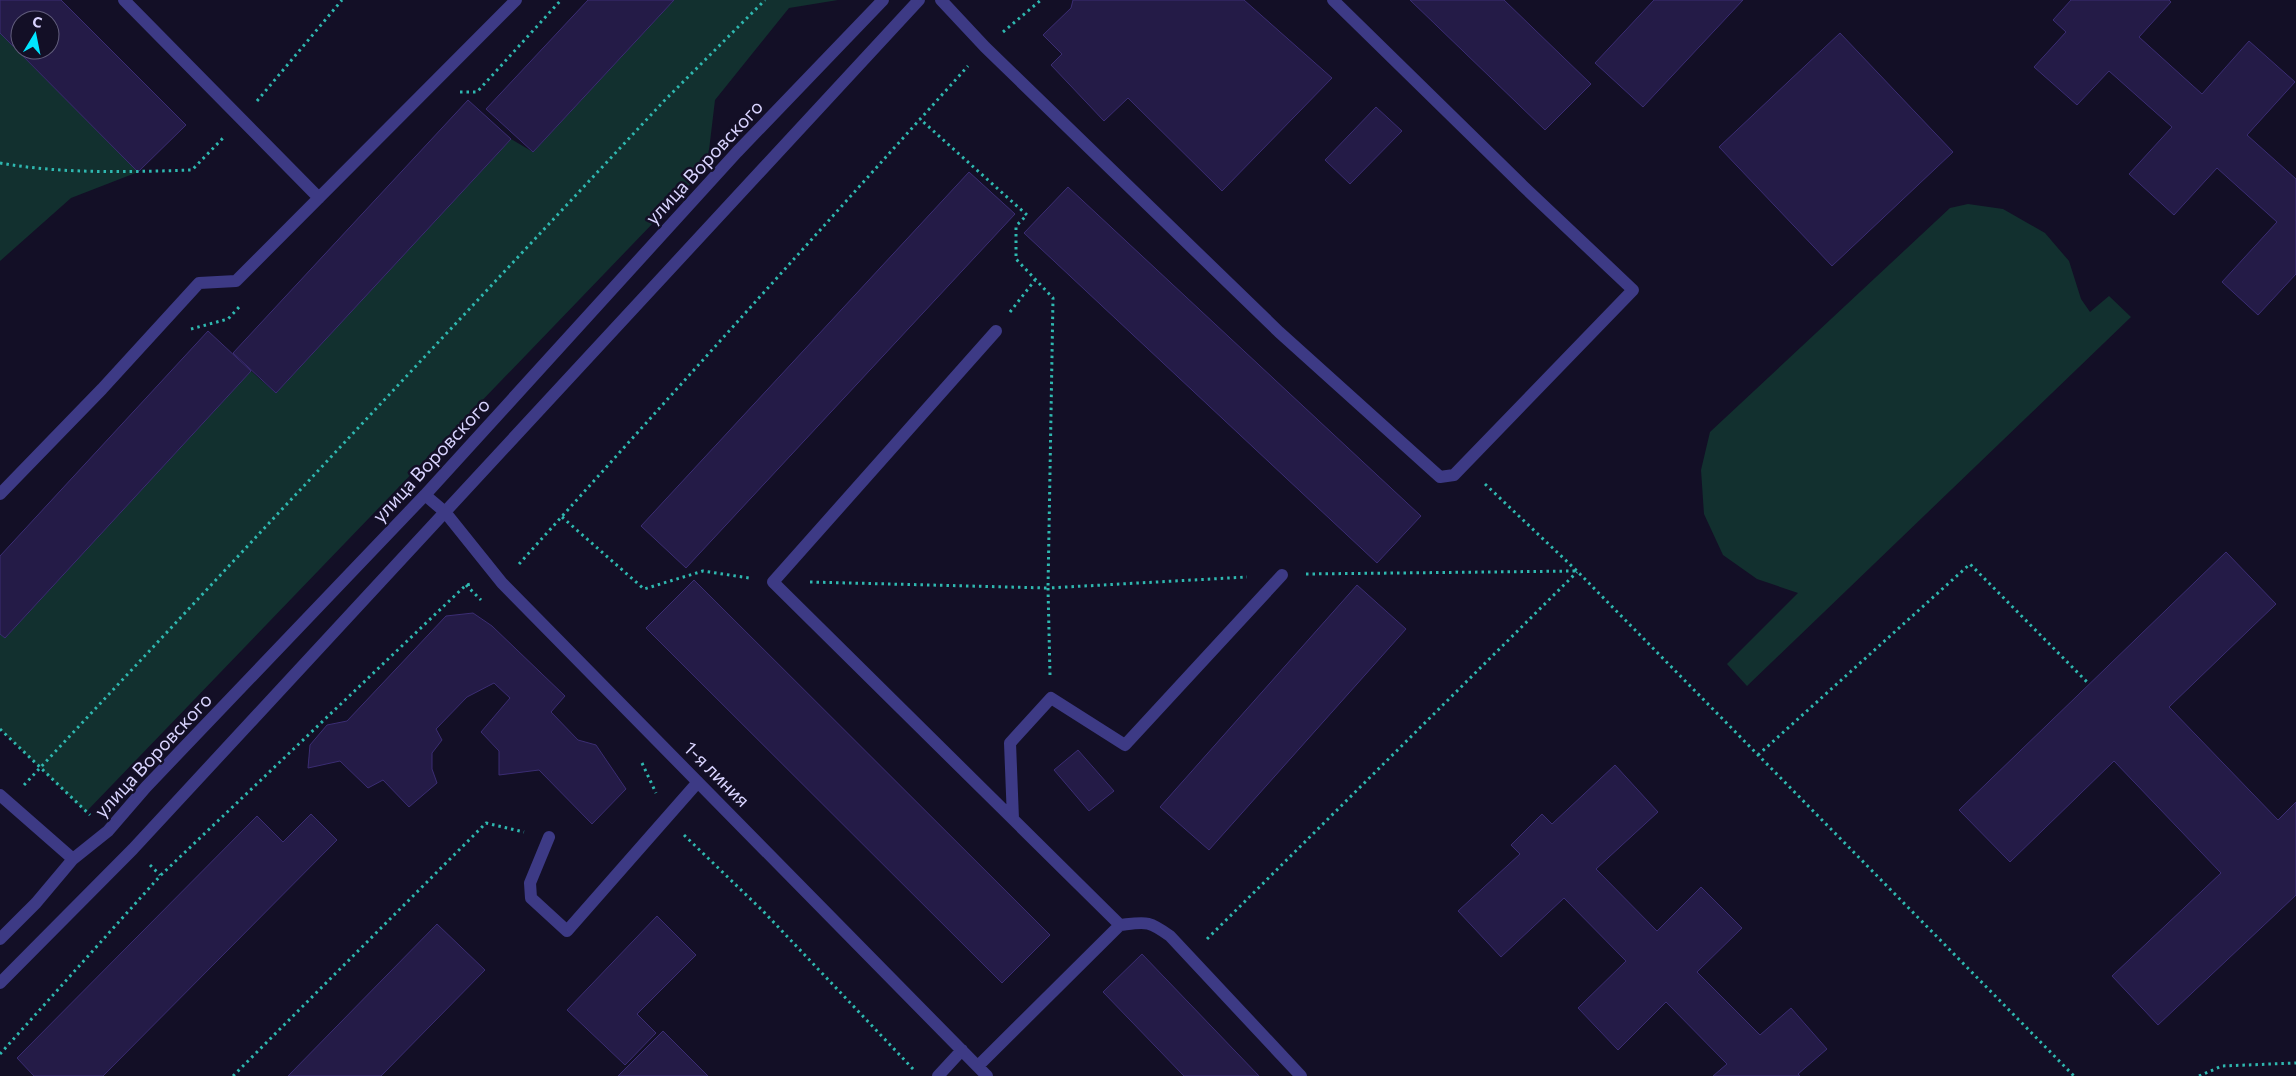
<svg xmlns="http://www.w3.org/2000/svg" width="2296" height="1076" viewBox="0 0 2296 1076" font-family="Commissioner,sans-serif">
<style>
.green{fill:#12302f}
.building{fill:#241b47;stroke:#3b2d73;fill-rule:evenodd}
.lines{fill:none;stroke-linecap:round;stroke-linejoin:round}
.path{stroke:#2fb8b0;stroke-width:3;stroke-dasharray:2.5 4;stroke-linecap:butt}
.minor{stroke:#3d3a85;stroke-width:12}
.labels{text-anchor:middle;stroke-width:5;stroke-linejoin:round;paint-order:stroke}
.street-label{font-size:19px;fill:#d9d4ff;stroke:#130f26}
</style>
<rect width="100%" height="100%" fill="#130f26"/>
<!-- green -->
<path class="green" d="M674 0H838L789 8 715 100 707 167 86 812 0 729V634L5 638 251 371 276 393 511 139 533 152Z
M0 33 138 172 71 198 0 261Z
M1968 204 2003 209 2045 233 2069 261 2081 299 2090 312 2109 296 2131 317 1747 686 1727 664 1798 593 1757 579 1723 555 1704 514 1701 470 1710 432 1950 208Z"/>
<!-- building -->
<path class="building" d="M0 0H61L186 125 138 172 0 33ZM20 20H50V50H20Z
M588 0H674L533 152 486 109Z
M1073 0H1244L1332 78 1222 191 1128 98 1104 121 1051 65 1062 54 1043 35 1071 8Z
M1410 0H1504L1591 84 1545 130Z
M1654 0H1743L1643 107 1595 63Z
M2071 0H2169L2171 2 2139 37 2202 94 2249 41 2295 82 2247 135 2296 179V274L2258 315 2222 282 2277 222 2217 168 2174 215 2129 174 2172 127 2109 71 2077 105 2034 67 2066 32 2053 20Z
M1840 33 1953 152 1832 266 1719 147Z
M468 100 511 139 276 393 233 353Z
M1376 107 1402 131 1350 184 1325 160Z
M969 172 1015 214 686 568 641 526Z
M1068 187 1421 516 1377 563 1024 233Z
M208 331 251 371 5 638 0 634V556Z
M2226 552 2276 604 2169 707 2278 820 2296 802V895L2158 1025 2112 976 2221 873 2114 761 2010 862 1959 810Z
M694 580 1050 935 1002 983 646 628Z
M1357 585 1406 629 1209 850 1160 807Z
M473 613 492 626 565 696 551 712 578 740 596 745 626 789 592 824 539 770 499 775V751L481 732 510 698 494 683 467 697 436 729 442 740 432 753V769L437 783 409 807 383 780 368 788 340 761 308 768 310 745 327 725 347 721 446 616Z
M1078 750 1114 791 1089 811 1054 770Z
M1615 765 1658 812 1596 869 1657 931 1701 887 1742 928 1697 972 1760 1035 1791 1008 1827 1049 1798 1074 1800 1076H1713L1727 1064 1666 1002 1618 1050 1578 1008 1626 961 1564 898 1501 957 1458 911 1520 854 1511 845 1542 814 1552 824Z
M311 814 337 840 103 1076H34L17 1058 257 816 283 842Z
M657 916 696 955 637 1014 656 1033 625 1065 567 1010Z
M437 924 485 970 381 1076H288Z
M1142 954 1259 1076H1184L1103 992Z
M663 1031 708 1076H618Z"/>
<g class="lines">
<!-- path -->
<path class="path" d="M1003 32 1041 0
M460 92H477L561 0
M257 101 342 0
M0 163C61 174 129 172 192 170L224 137
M1010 312 1035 280
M191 329 228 319 240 306
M1485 484 1577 571 2074 1076
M562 517 644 589 703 571 749 578
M519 564 968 66
M1306 574 1577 571
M810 582 1048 588 1053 298 1016 259V226L1027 215 920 119
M466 585 481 600
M1050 675 1048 588 1247 577
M0 729 90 815
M1758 755 1970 564 2089 684
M642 763 656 793
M24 785 664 101 765 0
M684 835 763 911 914 1070
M150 865 160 875
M1207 939 1577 572
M0 1054 161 875 466 585 471 584
M233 1076 486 823 524 832
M2199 1076 2222 1066 2296 1063"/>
<!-- minor -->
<path class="minor" d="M124 0 319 198
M941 0 985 47 1279 332 1440 477 1454 475 1633 290 1523 186 1333 0
M996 331 773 582 1120 925
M0 494 102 389 199 283 236 281 516 0
M425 495 445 512 502 583 987 1076
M0 795 73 859
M1013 819 1010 743 1051 698 1125 745 1282 575
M549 837 530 883 531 898 567 931 698 782
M0 939 36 903 73 859 108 831 146 787 425 495 737 152 883 0
M0 983 133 849 919 0
M978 1066 1120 925C1146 922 1148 920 1170 936L1301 1076
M938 1076 962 1050"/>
</g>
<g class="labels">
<!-- street labels -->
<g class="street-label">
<text transform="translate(704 162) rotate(-47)" y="7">улица Воровского</text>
<text transform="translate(431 460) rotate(-47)" y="7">улица Воровского</text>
<text transform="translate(153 755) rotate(-47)" y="7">улица Воровского</text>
<text transform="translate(717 774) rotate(45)" y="7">1-я линия</text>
</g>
</g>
<!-- north arrow -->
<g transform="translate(35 35) rotate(10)"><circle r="24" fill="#130f26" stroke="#625e7d"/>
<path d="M0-4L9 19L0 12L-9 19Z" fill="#00e5ff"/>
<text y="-8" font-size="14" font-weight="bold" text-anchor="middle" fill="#d9d4ff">С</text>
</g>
</svg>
